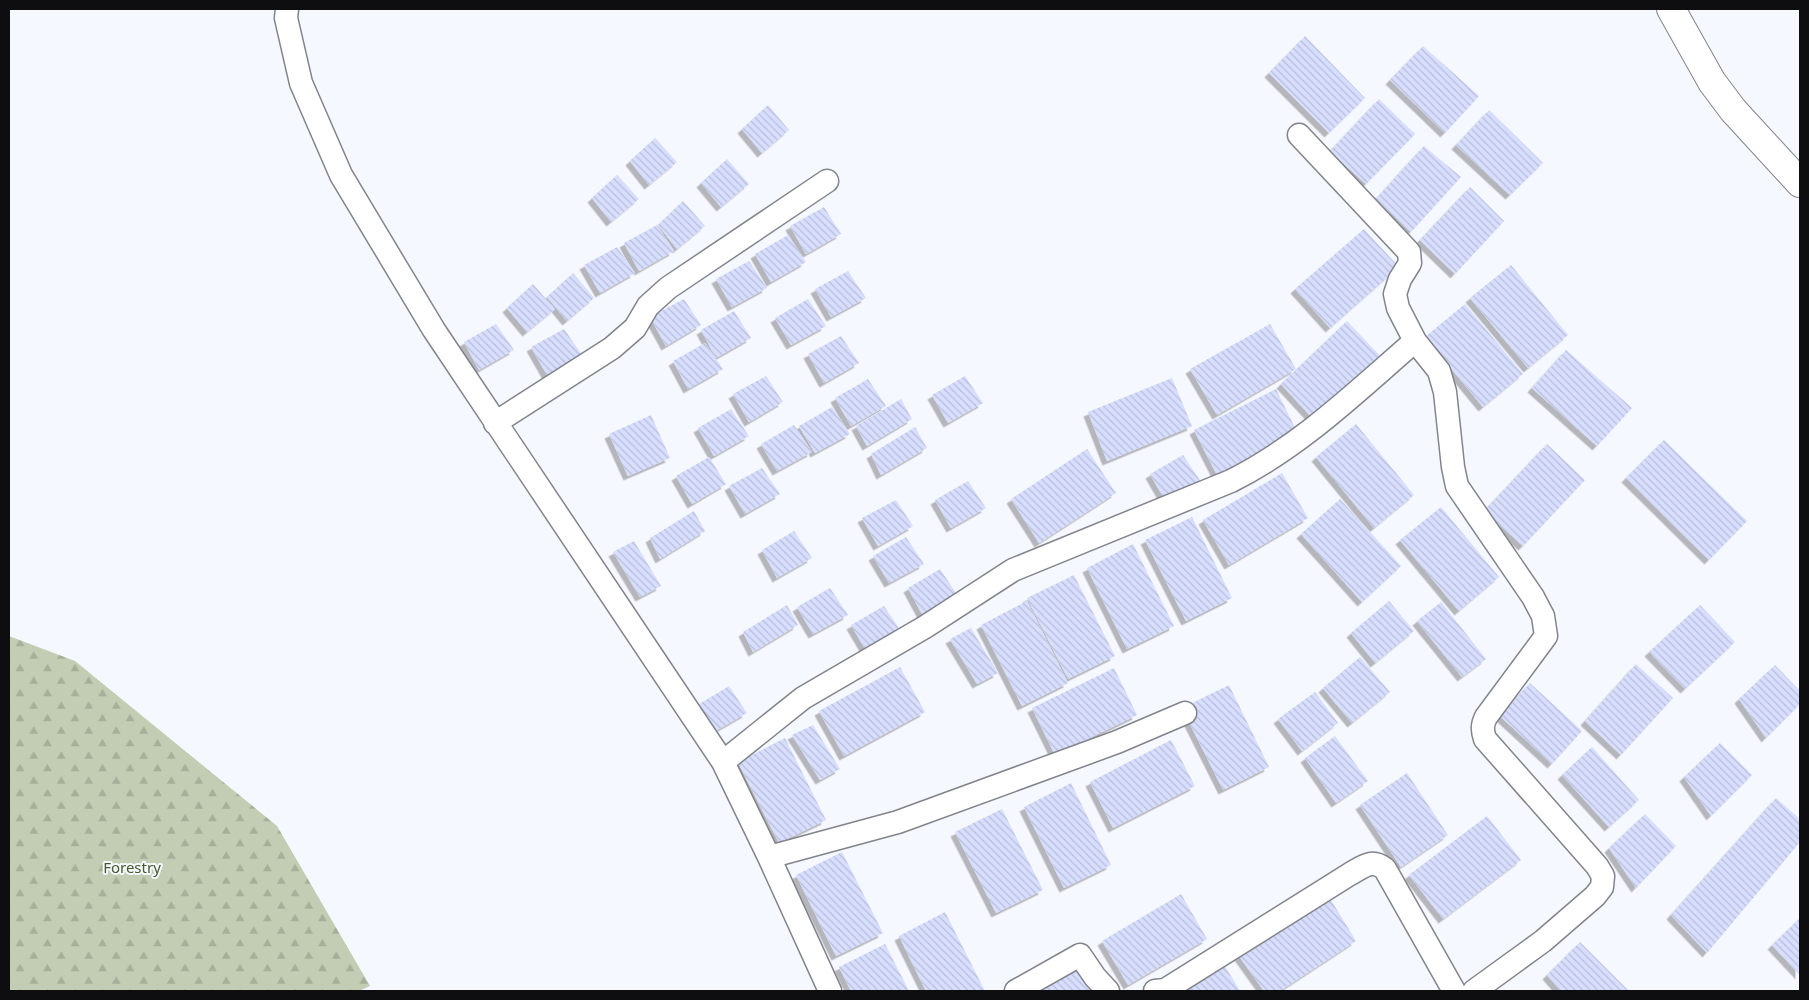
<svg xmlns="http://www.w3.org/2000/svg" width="1809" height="1000" viewBox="0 0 1809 1000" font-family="'Noto Sans',sans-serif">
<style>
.forest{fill:url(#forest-firs)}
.building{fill:url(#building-back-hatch);filter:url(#shadow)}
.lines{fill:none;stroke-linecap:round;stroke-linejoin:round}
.minor-casing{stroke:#82848c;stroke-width:25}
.primary-casing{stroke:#82848c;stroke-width:30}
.minor{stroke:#fff;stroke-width:22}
.primary{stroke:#fff;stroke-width:28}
.labels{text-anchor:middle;stroke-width:4;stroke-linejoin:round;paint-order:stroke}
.park-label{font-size:15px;fill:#465829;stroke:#f6f8ff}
</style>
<defs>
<pattern id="forest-firs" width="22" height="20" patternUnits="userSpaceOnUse" patternTransform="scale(1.25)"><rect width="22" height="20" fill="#c2cdb3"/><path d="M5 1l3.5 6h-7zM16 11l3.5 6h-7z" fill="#a6af99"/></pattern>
<pattern id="building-back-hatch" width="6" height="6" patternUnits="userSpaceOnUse" patternTransform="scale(1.25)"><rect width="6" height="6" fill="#d8defe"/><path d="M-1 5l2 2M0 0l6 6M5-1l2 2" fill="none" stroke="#b8bdd9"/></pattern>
<filter id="shadow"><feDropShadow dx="-4.5" dy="4.5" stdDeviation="0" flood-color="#0004"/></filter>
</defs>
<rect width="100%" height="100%" fill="#f6f8ff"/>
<!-- forest -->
<path class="forest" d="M9 636 75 661 277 826 370 986 359 991H9Z"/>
<!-- building -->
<path class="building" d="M1305 36 1365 98 1329 133 1269 73Z
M1423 46 1479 96 1445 133 1390 80Z
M1379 99 1415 134 1366 184 1330 151Z
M768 105 789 130 762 153 742 129Z
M1489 110 1543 163 1510 195 1456 145Z
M655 138 677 162 649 185 630 161Z
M1424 146 1461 177 1411 232 1376 199Z
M727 159 749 184 721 207 701 183Z
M617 175 639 199 611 222 592 198Z
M1470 187 1504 221 1455 274 1420 240Z
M683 201 705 226 677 249 658 225Z
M824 207 841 234 806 254 790 226Z
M657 225 674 251 639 271 624 243Z
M1364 229 1399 267 1330 328 1295 289Z
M788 235 806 262 771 282 755 254Z
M617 247 635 273 600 293 584 265Z
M749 261 767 288 732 307 716 279Z
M1511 265 1568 335 1528 368 1470 298Z
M848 271 866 298 831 317 815 289Z
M573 273 594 298 567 321 547 297Z
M533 284 555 309 527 332 507 308Z
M684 299 701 325 666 346 650 317Z
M808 299 826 326 791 345 775 318Z
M1465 304 1523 374 1483 407 1425 337Z
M734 311 751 338 716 358 701 330Z
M1347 321 1383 359 1316 422 1281 384Z
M496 324 514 350 479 370 464 342Z
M1270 324 1296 369 1217 415 1190 369Z
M564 329 582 355 547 375 531 347Z
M841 336 859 363 824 383 808 354Z
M705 343 723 369 688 389 673 361Z
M1566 350 1632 408 1597 446 1532 388Z
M766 376 783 402 749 422 733 394Z
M965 376 983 403 948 423 932 395Z
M1172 378 1192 426 1107 461 1088 412Z
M868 379 886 406 851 426 835 398Z
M1276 389 1299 436 1218 477 1194 430Z
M901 399 912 419 867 446 856 426Z
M832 407 850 434 815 453 799 426Z
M731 409 749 436 714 456 698 428Z
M651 415 670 458 628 476 609 434Z
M1356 424 1414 495 1374 528 1316 457Z
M794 425 812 452 777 471 761 444Z
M915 427 927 448 881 475 871 454Z
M1664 440 1747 521 1709 560 1626 478Z
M1547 444 1585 480 1523 546 1484 511Z
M1087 449 1116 493 1039 543 1011 499Z
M1183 455 1201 482 1166 502 1150 474Z
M709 457 726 484 692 504 676 476Z
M762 468 780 494 745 514 729 486Z
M1282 473 1308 518 1229 565 1203 520Z
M968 481 986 508 951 528 935 500Z
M1340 499 1401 566 1362 602 1301 534Z
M896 500 913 526 878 546 862 518Z
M1441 507 1499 577 1459 611 1400 540Z
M694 511 705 531 660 559 650 538Z
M1192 517 1232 598 1186 621 1145 540Z
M794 531 812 558 777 578 762 550Z
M906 537 924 564 889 583 873 556Z
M634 541 661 586 640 597 613 552Z
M1133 544 1174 626 1127 649 1087 568Z
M940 569 958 596 923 616 908 588Z
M1074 575 1115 656 1068 679 1027 598Z
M830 588 848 615 813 634 797 607Z
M1027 601 1068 683 1022 706 981 625Z
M1389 601 1414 631 1375 663 1351 633Z
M1441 602 1486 659 1462 677 1417 621Z
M787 605 798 625 753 652 743 632Z
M1700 605 1735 642 1685 689 1649 652Z
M884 606 902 633 867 652 851 625Z
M971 628 998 673 977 684 950 639Z
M1360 657 1390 692 1352 723 1323 688Z
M1636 664 1673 698 1621 755 1585 721Z
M1775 665 1800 691V704L1766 738 1739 699Z
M900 667 925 712 844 756 819 711Z
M1114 668 1137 715 1055 755 1032 708Z
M1530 683 1582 731 1552 764 1500 716Z
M1229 685 1269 767 1223 790 1182 708Z
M729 686 747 713 712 733 696 706Z
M1315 692 1338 723 1302 751 1278 719Z
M813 725 840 769 820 780 792 735Z
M1335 736 1368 781 1336 803 1305 758Z
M785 738 826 820 779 843 738 762Z
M1171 740 1195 786 1113 828 1090 782Z
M1720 743 1752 775 1711 816 1684 777Z
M1592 747 1639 800 1609 827 1562 775Z
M1407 773 1448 835 1401 867 1360 805Z
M1071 783 1111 865 1064 888 1024 807Z
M1776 798 1800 819V842L1707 953 1671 915Z
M1002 809 1043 890 996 913 955 832Z
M1645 814 1676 846 1636 888 1609 848Z
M1487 816 1521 860 1443 919 1409 875Z
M842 852 883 933 836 956 796 875Z
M1181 894 1207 939 1128 985 1102 941Z
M1328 895 1356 941 1280 991H1264L1239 956Z
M945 912 985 991H926L899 936Z
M1800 918V975L1772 945Z
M1580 942 1629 991H1561L1547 975Z
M885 944 909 991H851L839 967Z
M1073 955 1093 991H1031Z
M1223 963 1240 991H1183Z"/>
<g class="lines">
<!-- minor casing -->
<g class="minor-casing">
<path id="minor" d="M287 9 286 18 301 83 341 175 434 330 723 762 769 857 830 991
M1299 135 1409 252 1410 263 1400 279 1395 294 1398 308 1415 341 1439 371 1445 392 1453 467 1457 486 1533 597 1543 616 1546 636 1486 717C1482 725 1482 730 1485 739L1597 866 1603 876 1602 887 1595 896 1543 941 1474 991
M495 423 612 348 635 328 648 306 668 288 827 181
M723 762 803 698 925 627 1013 570 1231 481C1301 446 1357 391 1415 341
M769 857 898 822 1117 742 1185 713
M1016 991 1080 955 1095 977 1108 991
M1155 991 1165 990 1350 874C1363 867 1371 858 1385 869L1454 991"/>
</g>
<!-- primary casing -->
<g class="primary-casing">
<path id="primary" d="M1671 9 1712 82 1733 110 1800 183"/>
</g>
<!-- minor -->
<use href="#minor" class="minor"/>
<!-- primary -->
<use href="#primary" class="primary"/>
</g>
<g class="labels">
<!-- park labels -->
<g class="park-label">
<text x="132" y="873">Forestry</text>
</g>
</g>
<!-- border -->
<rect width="1809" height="1000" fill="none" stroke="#0e0e11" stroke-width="20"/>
</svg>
